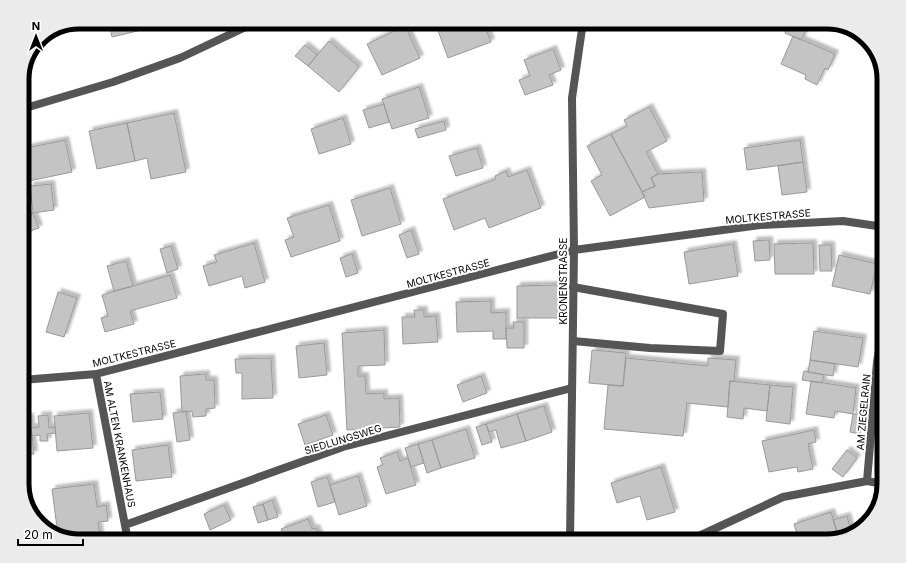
<svg xmlns="http://www.w3.org/2000/svg" width="906" height="563" viewBox="0 0 906 563" font-family="Inter,sans-serif">
<style>
.building{fill:#c4c4c4;stroke:#999;filter:url(#shadow)}
.lines{fill:none;stroke-linecap:round;stroke-linejoin:round}
.service{stroke:#555;stroke-width:8}
.minor{stroke:#555;stroke-width:8}
.tertiary{stroke:#555;stroke-width:8}
.labels{text-anchor:middle;stroke-width:4;stroke-linejoin:round;paint-order:stroke}
.street-label{font-size:10px;fill:#000;stroke:#fff}
.rim{fill:none;stroke:#000;stroke-width:5}
</style>
<defs>
<filter id="shadow"><feDropShadow dx="3.5" dy="-3.5" stdDeviation="1" flood-color="#0004"/></filter>
</defs>
<rect width="100%" height="100%" fill="#fff"/>
<!-- building -->
<path class="building" d="M109 22H171V23L112 37Z
M443 22H483L491 42 448 58 436 25Z
M527 22H547L529 29Z
M789 23 806 30 801 40 785 33Z
M405 26 420 58 382 75 367 44Z
M793 36 835 54 828 70 825 68 817 85 805 79 806 75 781 64Z
M329 41 359 67 339 92 308 66Z
M305 45 317 55 308 66 295 56Z
M553 49 561 70 549 75 553 85 525 95 519 80 530 76 524 60Z
M419 87 429 118 392 129 382 99Z
M384 104 389 122 369 128 363 110Z
M649 107 667 141 646 152 658 174 651 178 655 186 642 192 611 134 627 126 624 120Z
M174 113 186 172 151 179 147 158 135 161 127 123Z
M343 118 351 144 319 154 311 129Z
M444 121 446 130 418 138 415 129Z
M127 123 135 161 97 169 89 131Z
M611 134 645 197 610 216 591 181 602 175 587 146Z
M65 140 72 172 29 181 22 149Z
M800 140 803 162 747 170 744 148Z
M477 148 483 168 456 176 449 156Z
M22 151 29 181 22 183Z
M803 162 807 192 782 195 778 166Z
M527 170 541 208 489 228 485 218 454 230 443 199 496 179 495 176 506 171 508 177Z
M702 172 704 201 649 208 642 192 655 186 651 178 658 174Z
M51 184 54 210 33 213 30 186Z
M390 188 401 224 362 236 351 200Z
M329 205 340 241 291 257 285 240 294 237 287 218Z
M33 213 39 228 22 234V217Z
M411 230 419 254 407 258 399 235Z
M769 240 770 260 755 261 753 241Z
M254 243 265 282 245 288 242 276 209 286 203 266 217 262 214 255Z
M813 243 814 274H775L774 244Z
M733 244 738 276 689 284 684 252Z
M819 245H831L832 271H820Z
M171 246 178 269 167 273 160 249Z
M352 254 358 273 346 277 340 258Z
M839 255 877 264 870 294 832 286Z
M126 261 133 286 114 291 107 266Z
M170 275 177 298 130 311 134 324 105 332 101 318 108 316 102 295Z
M558 285V318H517V286Z
M58 292 77 298 64 337 46 332Z
M491 301V313L506 312V339H493V331L457 332 456 302Z
M414 310H424V317L436 316 438 342 403 344 402 317H415Z
M513 322H524V348H507L506 328H514Z
M384 330 385 365 358 366V376H365L366 394 384 393V399L399 398 400 427 347 430 342 333Z
M814 331 863 338 858 367 810 360Z
M324 343 327 375 299 378 296 346Z
M592 350 626 353 623 386 589 383Z
M271 358 273 398 242 399V373H236L235 359Z
M626 358 708 366V358L736 360 734 381H730L728 407 687 403 683 436 604 429 608 385 623 386Z
M810 360 835 364 833 376 808 372Z
M804 371 824 375 822 383 802 380Z
M206 374V380H214L215 408 206 409V416L193 417 192 411 182 412 180 376Z
M481 376 487 393 463 402 457 385Z
M730 381 770 385 767 411 744 408 743 419 727 417Z
M811 381 856 388 853 414 835 411 834 418 806 414Z
M770 385 793 387 790 424 766 421Z
M160 392 163 419 133 422 130 394Z
M544 406 552 432 526 441 517 414Z
M186 411 190 440 177 442 173 413Z
M89 413 93 448 57 451 54 416Z
M517 414 526 441 501 448 496 430 489 432 486 424Z
M853 414H863L860 434 850 432Z
M48 415 49 428 55 427 56 433 47 434 48 441H40V435L32 436 31 428 39 427 38 416Z
M326 415 333 435 305 445 298 424Z
M22 417H30L34 454 22 455Z
M486 424 492 442 482 445 476 427Z
M466 429 475 458 441 468 432 440Z
M814 430 816 442 808 444 813 469 798 472 797 467 769 472 762 441Z
M432 440 441 468 427 473 418 444Z
M418 444 424 463 411 467 405 448Z
M168 445 172 477 136 481 132 450Z
M847 450 857 458 843 477 832 469Z
M397 452 400 461 408 458 416 485 386 494 377 467 383 465 380 458Z
M661 467 675 512 647 520 640 496 617 503 611 483Z
M358 476 367 506 339 515 330 485Z
M327 477 335 502 318 507 311 482Z
M94 484 97 507 106 505 108 521 98 522 101 541H80L58 535 52 489Z
M272 500 278 517 268 520 263 504Z
M263 504 268 520 258 523 253 507Z
M224 505 231 520 210 530 204 514Z
M831 512 839 538 827 541H799L794 524Z
M847 516 852 534 839 538 833 520Z
M308 519 312 529 316 528 321 541H285L281 529Z
M550 538V541H526Z"/>
<g class="lines">
<!-- service -->
<path class="service" d="M573 341 650 348 720 351 723 314 573 287"/>
<!-- minor -->
<path class="minor" d="M96 374 128 541
M22 380 96 374 574 250 760 225 843 221 884 227
M867 481 877 362 884 320
M125 525 343 447 572 388
M570 541 574 250 572 98 583 22
M688 541 783 497 867 481 884 484"/>
<!-- tertiary -->
<path class="tertiary" d="M22 109 113 82 180 58 256 22"/>
</g>
<g class="labels">
<!-- street labels -->
<g class="street-label">
<text transform="translate(768 216) rotate(-5)" y="4">MOLTKESTRASSE</text>
<text transform="translate(448 273) rotate(-15)" y="4">MOLTKESTRASSE</text>
<text transform="translate(563 281) rotate(-90)" y="4">KRONENSTRASSE</text>
<text transform="translate(134 353) rotate(-14)" y="4">MOLTKESTRASSE</text>
<text transform="translate(863 412) rotate(-85)" y="4">AM ZIEGELRAIN</text>
<text transform="translate(343 439) rotate(-17)" y="4">SIEDLUNGSWEG</text>
<text transform="translate(120 444) rotate(79)" y="4">AM ALTEN KRANKENHAUS</text>
</g>
</g>
<!-- crop -->
<path d="M0 0H906V563H0ZM79 29H827A50 50 0 0 1 877 79V484A50 50 0 0 1 827 534H79A50 50 0 0 1 29 484V79A50 50 0 0 1 79 29Z" fill="#ebebeb" fill-rule="evenodd"/>
<path class="rim" d="M79 29H827A50 50 0 0 1 877 79V484A50 50 0 0 1 827 534H79A50 50 0 0 1 29 484V79A50 50 0 0 1 79 29Z"/>
<!-- north arrow -->
<g transform="translate(36 36)" stroke="#ffffff" stroke-width="3" paint-order="stroke">
<path d="M0-3L7 15L0 10L-7 15Z" fill="#000000"/>
<text y="-6" font-size="11" font-weight="bold" text-anchor="middle" fill="#000000">N</text>
</g>
<!-- scale -->
<path d="M18 539v6h65v-6" fill="none" stroke="#000000" stroke-width="2"/>
<text x="24" y="539" font-size="12" fill="#000000" stroke="#ffffff" stroke-width="3" paint-order="stroke">20 m</text>
</svg>
